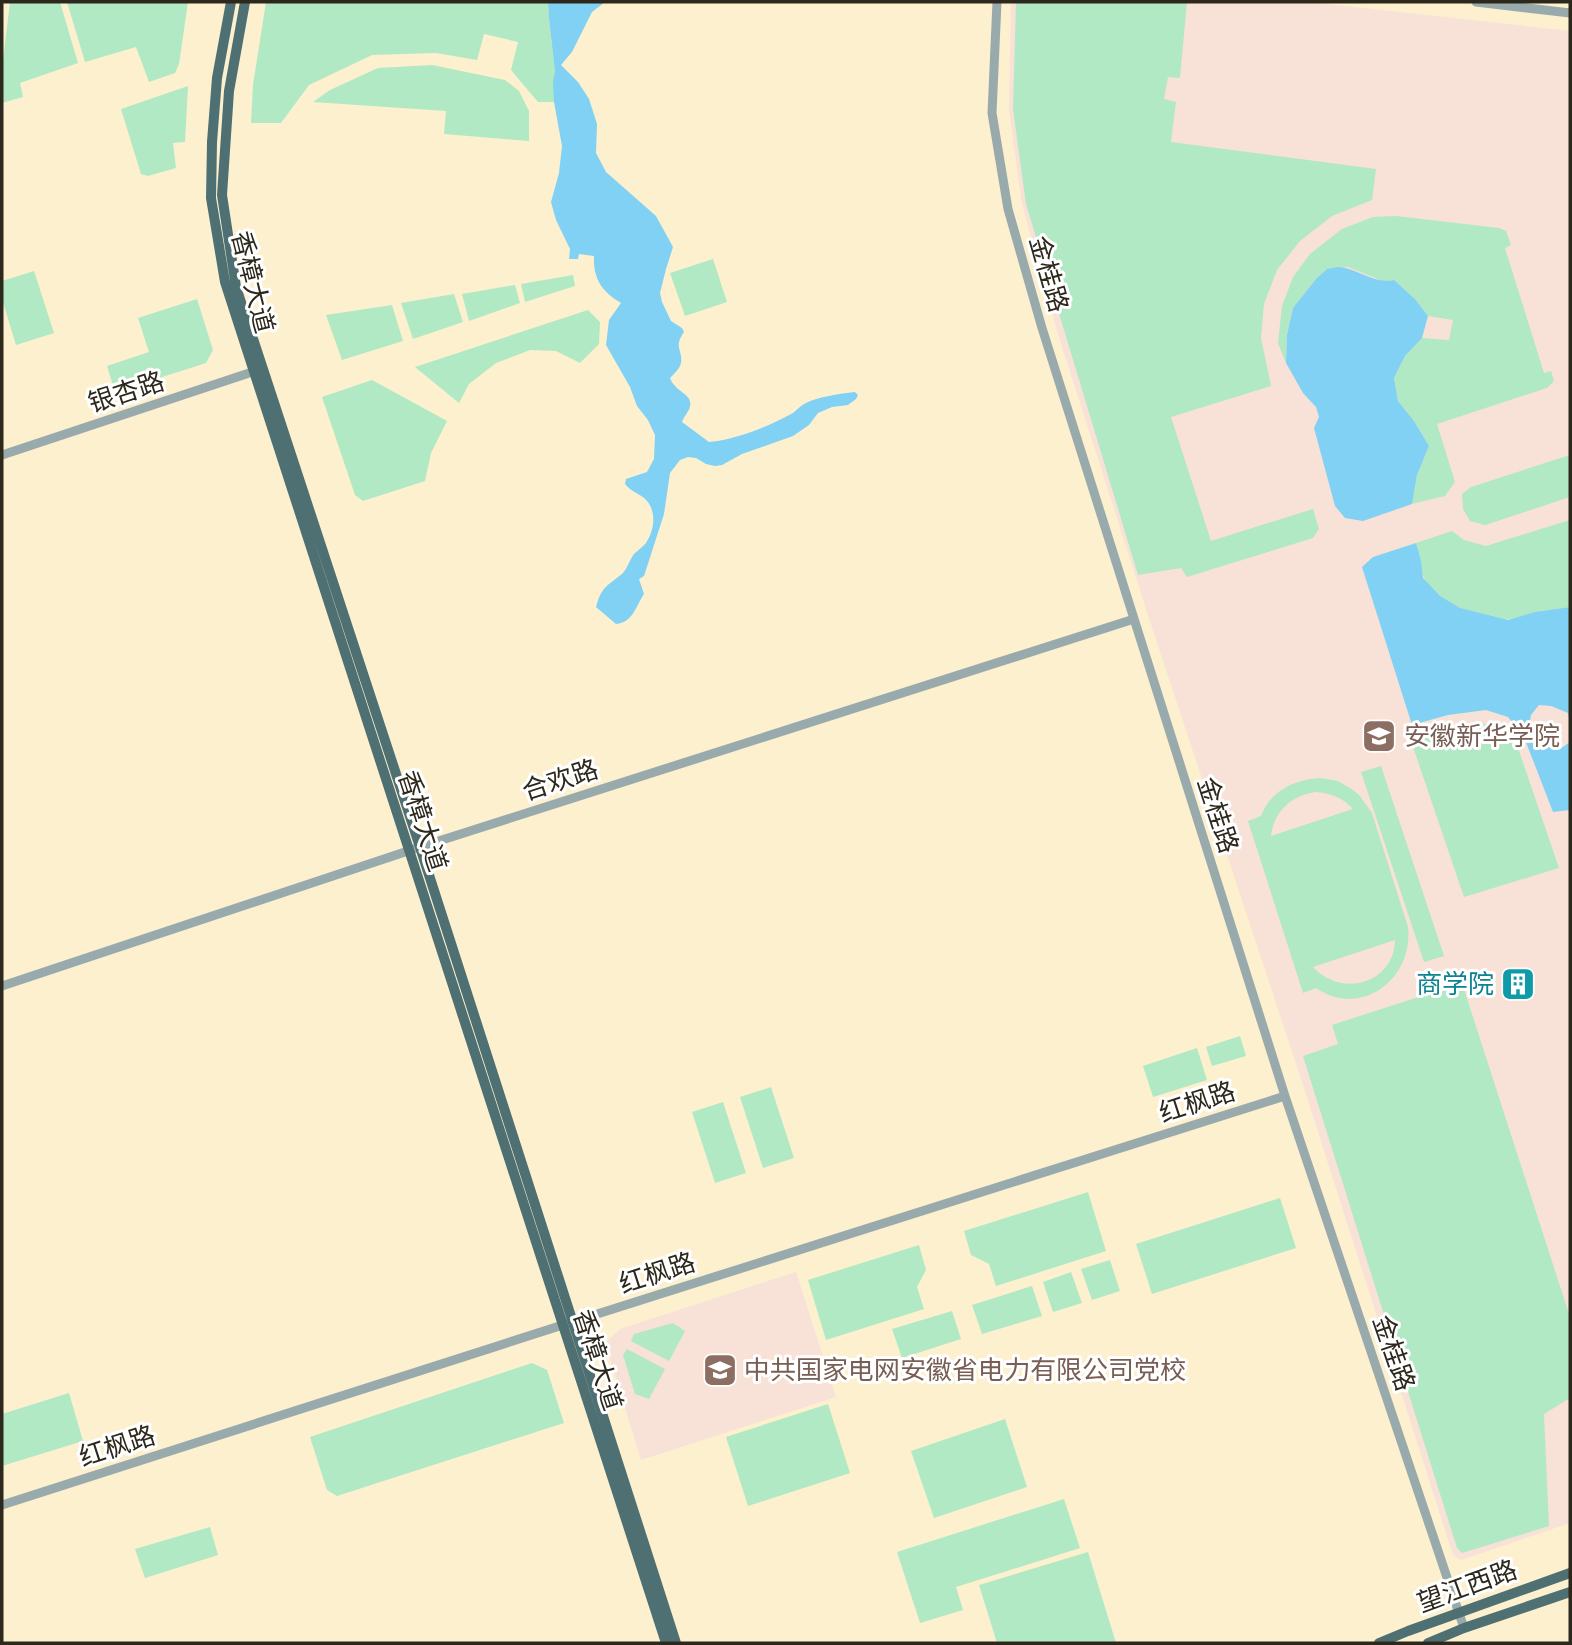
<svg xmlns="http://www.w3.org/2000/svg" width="1572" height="1645" viewBox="0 0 1572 1645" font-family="'Titillium Web','Noto Sans SC',sans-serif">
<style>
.education{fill:#f8e1d6}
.green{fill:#b1e9c4;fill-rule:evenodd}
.water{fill:#80d1f4}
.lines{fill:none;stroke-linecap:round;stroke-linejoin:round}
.minor{stroke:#99aaac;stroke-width:9}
.major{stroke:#4f7073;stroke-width:10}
.labels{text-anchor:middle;stroke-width:6;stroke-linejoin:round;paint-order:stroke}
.street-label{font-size:26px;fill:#2d281c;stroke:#fff}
.education-label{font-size:26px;fill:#785e54;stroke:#fff;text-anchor:start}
.culture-label{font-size:26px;fill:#0d838f;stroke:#fff;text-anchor:end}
</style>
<rect width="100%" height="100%" fill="#fcf0cf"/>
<!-- education -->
<path class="education" d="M1011 2H1309L1570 31V1523L1461 1560 1453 1555 1304 1088 1147 612 1058 334 1022 204 1009 109Z
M796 1272 836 1397 641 1460 605 1343 620 1329Z"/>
<!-- green -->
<path class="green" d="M10 2H60L78 63 20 83 23 97 2 103V69Z
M67 2H188L179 64 175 73 149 82 136 47 85 62Z
M266 2H548L549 19 555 72 554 102H538L511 70 518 42 484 34 477 60 436 53 372 55 309 85 281 123H251L253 85Z
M1016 2H1187L1180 78 1168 77 1164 99 1176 102 1171 142 1376 169 1372 200 1332 216 1300 241 1277 270 1264 304 1261 338 1271 386 1171 417 1211 541 1313 509 1319 529 1313 538 1187 577 1181 568 1138 575 1026 204 1013 109Z
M432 65 505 80 519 91 529 111V141L444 134 446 111 313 102 330 90 378 68Z
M188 86 185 142 173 143 176 168 148 176 141 174 121 109Z
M1396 216 1499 228 1506 231 1511 245 1505 248 1544 373 1551 371 1554 381 1547 388 1437 424 1455 482 1445 496 1412 504 1417 475 1429 446 1414 421 1398 401 1394 378 1405 356 1422 338 1449 340 1453 320 1428 316 1415 299 1394 280 1385 282 1348 267 1327 269 1316 279 1293 308 1287 335 1286 363 1278 343 1282 306 1293 277 1310 254 1342 229 1373 217Z
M713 259 727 302 685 316 670 273Z
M34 271 54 333 16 345 2 299V281Z
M573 275 575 286 525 302 521 284Z
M515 285 520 303 469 321 462 294Z
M454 294 463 322 413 339 401 303Z
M197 299 213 350 206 363 115 392 107 366 149 352 138 318Z
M392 305 403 341 342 360 326 315Z
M588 310 600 322 599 344 580 363 556 351 530 350 496 363 469 384 459 403 415 367Z
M372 380 447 421 431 453 425 481 363 501 355 495 322 397Z
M1570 455V497L1485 525 1470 521 1463 509 1462 494 1471 487Z
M1570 520V607C1558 609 1545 610 1532 613 1524 615 1514 620 1506 619 1478 618 1439 604 1425 580 1422 575 1418 550 1416 543L1452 531 1464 540 1486 546Z
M1478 723 1496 725 1518 748 1559 868 1464 897 1410 738 1447 726Z
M1381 766 1444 956 1424 962 1361 772Z
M1320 778 1338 781 1353 790 1360 796 1372 813 1408 927C1414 979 1361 1019 1316 988L1303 993 1248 821 1261 816C1271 790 1294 780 1320 778ZM1315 792C1331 793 1343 798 1353 809L1271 836C1274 811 1291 796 1315 792ZM1395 940C1394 984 1341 998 1313 967Z
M1462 983 1570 1317V1398L1544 1414 1549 1526 1462 1553 1457 1548 1303 1056 1338 1044 1332 1025Z
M1240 1036 1246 1056 1212 1066 1206 1047Z
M1197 1048 1207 1080 1153 1097 1143 1066Z
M771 1087 794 1158 763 1168 740 1097Z
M723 1102 746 1173 715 1183 692 1112Z
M1088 1192 1106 1251 996 1286 989 1264 971 1255 964 1231Z
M1280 1198 1296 1248 1152 1294 1136 1244Z
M919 1245 926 1270 917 1287 924 1309 826 1340 808 1280Z
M1110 1260 1120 1291 1092 1300 1081 1269Z
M1071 1272 1082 1303 1053 1312 1043 1282Z
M1032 1286 1042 1316 982 1334 972 1305Z
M952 1311 961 1339 902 1358 892 1329Z
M673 1323 685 1331 669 1361 631 1341 634 1334Z
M627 1349 665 1369 649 1399 635 1394 623 1355Z
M532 1363 547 1370 564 1423 337 1496 327 1490 310 1437Z
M69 1393 83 1441 2 1466V1414Z
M828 1404 850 1473 748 1506 726 1437Z
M1005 1419 1027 1487 934 1518 911 1451Z
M1064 1499 1080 1548 956 1587 963 1610 920 1623 897 1552Z
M210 1527 218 1555 145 1578 135 1549Z
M1088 1552 1116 1643H997L979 1585Z"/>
<!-- water -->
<path class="water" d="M548 2H605L592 12 572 52 561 65 578 82 589 99 597 124 596 153 606 172 656 216 673 247 666 269 660 293 662 302 671 321 682 328 684 332C673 348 683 349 681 363 680 368 674 374 670 378 675 392 693 394 690 406 689 412 684 416 682 422L709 442C738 439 767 427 793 413 797 410 801 405 806 403 821 396 839 394 855 392L858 395 856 399 848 405 832 407 818 413 809 425 793 436 742 454 722 465 715 466 706 464 696 458 688 457 680 460 670 473 664 514 644 576 639 579 644 594C635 608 633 622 616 624L596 607C602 585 608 586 623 573 628 567 630 559 634 554 638 550 643 547 646 543 654 531 657 513 647 501 642 494 632 493 625 484L626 479 647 472 654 459 655 435 648 420 637 406 630 387 606 345 609 320 621 303C601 291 593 278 594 256L579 254 578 259H569L570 249 556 220 551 202 559 173 562 146 554 102 553 81 555 72 549 19Z
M1338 267C1357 268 1375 285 1394 280L1415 299 1428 316 1422 338 1405 356 1394 378 1398 401 1414 421 1429 446 1417 475 1412 504 1363 521 1345 518 1335 506 1314 428 1319 417 1316 407 1303 393 1286 363 1287 335 1293 308 1316 279 1327 269Z
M1416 543 1421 561 1423 578 1440 596 1460 608 1508 620 1535 612 1570 607V722L1568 713 1551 706 1539 705 1531 715 1529 728 1545 746 1560 749 1570 742V737V810L1553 812 1524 737 1508 717 1486 710 1448 715 1412 725 1362 567 1373 557Z"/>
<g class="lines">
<!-- minor -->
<path class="minor" d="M997 2 992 113 1008 209 1042 328 1285 1096 1464 1628
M1476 2 1570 13
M2 455 258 370
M2 986 420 847 1134 619
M2 1505 572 1322 1285 1096"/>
<!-- major -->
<path class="major" d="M231 2 217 78 212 142 211 198 225 282 666 1643
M245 2 229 91 222 195 236 287 420 847 676 1643
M1379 1643 1408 1631 1570 1573
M1428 1643 1464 1628 1570 1592"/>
</g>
<!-- icons -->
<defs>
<g id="university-square" transform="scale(1.75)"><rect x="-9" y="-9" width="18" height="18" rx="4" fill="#8d6e63" stroke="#fff"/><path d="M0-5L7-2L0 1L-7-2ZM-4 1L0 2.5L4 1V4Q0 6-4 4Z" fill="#fff"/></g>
<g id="building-square" transform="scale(1.75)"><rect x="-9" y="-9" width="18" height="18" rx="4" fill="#0f9aa8" stroke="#fff"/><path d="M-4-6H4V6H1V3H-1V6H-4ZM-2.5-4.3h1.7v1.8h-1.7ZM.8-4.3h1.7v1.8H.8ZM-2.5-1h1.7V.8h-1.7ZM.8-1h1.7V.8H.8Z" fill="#fff"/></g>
</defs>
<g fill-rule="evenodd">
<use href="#university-square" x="1379" y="736"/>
<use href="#building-square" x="1518" y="984"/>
<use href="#university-square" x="720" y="1370"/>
</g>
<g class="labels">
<!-- street labels -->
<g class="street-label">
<text transform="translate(1049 274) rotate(74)" y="9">金桂路</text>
<text transform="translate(253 282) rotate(76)" y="9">香樟大道</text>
<text transform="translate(126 392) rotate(-18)" y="9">银杏路</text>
<text transform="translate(560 780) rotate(-18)" y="9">合欢路</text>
<text transform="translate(1218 815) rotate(72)" y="9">金桂路</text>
<text transform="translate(423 821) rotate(72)" y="9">香樟大道</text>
<text transform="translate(1197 1102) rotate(-18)" y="9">红枫路</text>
<text transform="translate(657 1273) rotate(-18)" y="9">红枫路</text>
<text transform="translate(1394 1353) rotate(71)" y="9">金桂路</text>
<text transform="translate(598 1360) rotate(72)" y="9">香樟大道</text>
<text transform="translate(117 1446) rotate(-18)" y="9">红枫路</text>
<text transform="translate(1467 1586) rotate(-20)" y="9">望江西路</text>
</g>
<!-- education labels -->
<g class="education-label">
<text x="1404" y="745">安徽新华学院</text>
<text x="744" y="1379">中共国家电网安徽省电力有限公司党校</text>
</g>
<!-- culture labels -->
<g class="culture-label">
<text x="1494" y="993">商学院</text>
</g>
</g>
<!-- border -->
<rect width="1572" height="1645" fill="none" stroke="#2d281c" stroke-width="7"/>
</svg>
